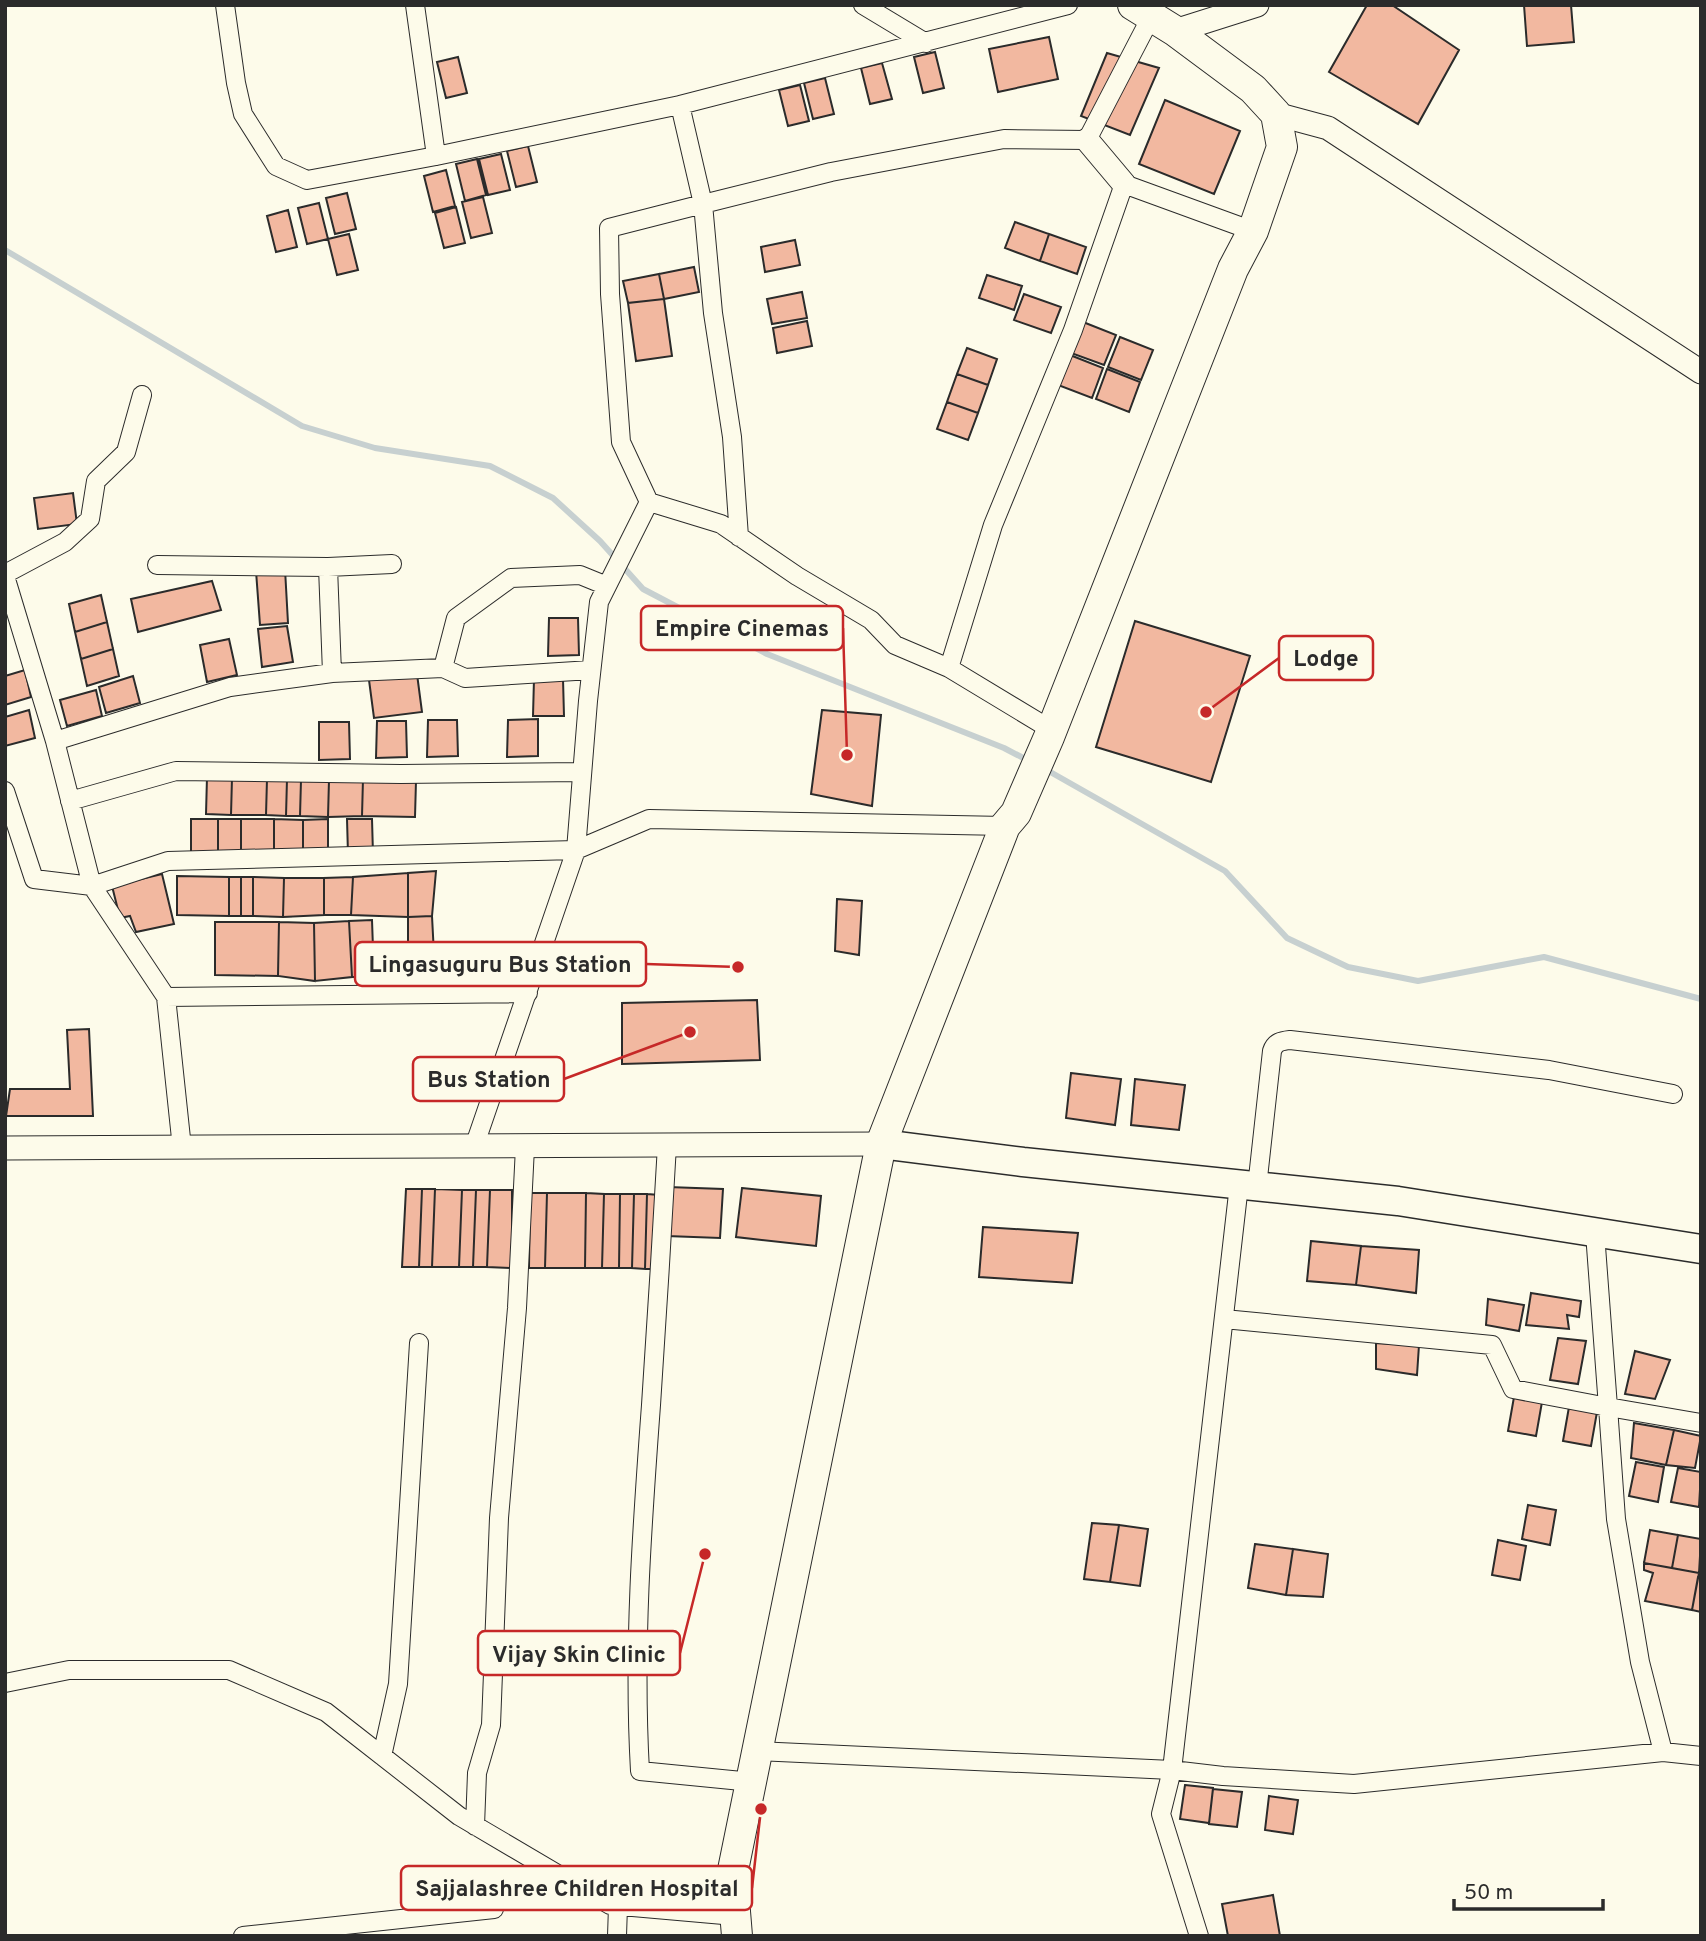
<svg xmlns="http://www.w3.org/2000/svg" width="1706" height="1941" viewBox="0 0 1706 1941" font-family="Overpass,sans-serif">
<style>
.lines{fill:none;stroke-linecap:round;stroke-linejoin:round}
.stream{stroke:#c7d0d0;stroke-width:6}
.building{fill:#f2b8a0;stroke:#2b2b2b;stroke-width:2}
.minor-casing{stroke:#2b2b2b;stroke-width:20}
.tertiary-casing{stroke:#2b2b2b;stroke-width:25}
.primary-casing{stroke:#2b2b2b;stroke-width:31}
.trunk-casing{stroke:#2b2b2b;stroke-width:32}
.minor{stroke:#fdfbea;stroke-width:18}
.tertiary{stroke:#fdfbea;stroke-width:23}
.primary{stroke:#fdfbea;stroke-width:28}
.trunk{stroke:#fdfbea;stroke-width:30}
.leader{fill:none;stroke:#c62828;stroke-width:2.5}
.callout-dot{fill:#c62828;stroke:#fdfbea;stroke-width:2.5}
.callout{fill:#fdfbea;stroke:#c62828;stroke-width:2.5}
.callout-label{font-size:23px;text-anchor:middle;font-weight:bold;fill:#2b2b2b}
</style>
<rect width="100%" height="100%" fill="#fdfbea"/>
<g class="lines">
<!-- stream -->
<path class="stream" d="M5 250 302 426 375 448 490 466 553 498 600 541 643 589 767 654 1004 748 1029 761
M1045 769 1225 871 1287 938 1348 967 1418 981 1544 957 1701 999"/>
</g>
<!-- building -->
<path class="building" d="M1367 5H1392L1459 50 1418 124 1329 72Z
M1524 5H1571L1574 42 1527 46Z
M1049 37 1058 79 998 92 989 49Z
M935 52 944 88 923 93 914 57Z
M1107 53 1159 68 1130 135 1081 116Z
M458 57 467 93 446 98 437 62Z
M882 63 892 99 870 104 861 68Z
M825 78 834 114 813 119 804 83Z
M800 85 809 121 788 126 779 90Z
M1165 100 1240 131 1214 194 1139 164Z
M528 146 537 182 516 187 507 151Z
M501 154 510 190 488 195 479 159Z
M477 159 486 195 465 201 456 164Z
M446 170 455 206 433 212 424 176Z
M347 193 356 229 335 234 326 198Z
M483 197 492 233 471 238 462 202Z
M319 203 328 239 307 244 298 208Z
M456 207 465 243 444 248 435 213Z
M288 210 297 247 276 252 267 216Z
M1015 222 1049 234 1040 261 1005 248Z
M349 234 358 270 337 275 328 239Z
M1049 234 1086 247 1077 274 1040 261Z
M795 240 800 265 765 272 761 247Z
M694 267 699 292 664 299 659 274Z
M659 274 664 299 628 303 623 281Z
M987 275 1022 286 1014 310 979 298Z
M802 292 807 318 772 324 767 299Z
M1024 294 1061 307 1051 333 1014 320Z
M664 299 672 356 636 361 628 303Z
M807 321 812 346 777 353 773 328Z
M1083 322 1116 335 1104 365 1071 353Z
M1120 337 1153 350 1141 380 1108 367Z
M967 348 997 359 988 385 957 374Z
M1070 355 1103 368 1092 398 1058 385Z
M1107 369 1140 382 1129 412 1096 399Z
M957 374 988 385 978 413 947 402Z
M947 402 978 413 968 440 937 429Z
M73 493 77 524 38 529 34 498Z
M285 569 288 623 260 625 256 571Z
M212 581 221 610 138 632 131 599Z
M101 595 107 622 75 632 69 604Z
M549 618H578L579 655 548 656Z
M1135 621 1250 656 1211 782 1096 747Z
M107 622 113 649 81 659 75 632Z
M287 626 293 662 262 667 258 629Z
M229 639 237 675 207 682 200 645Z
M113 649 119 676 87 686 81 659Z
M25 670 31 697 5 705V676Z
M417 674 422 712 374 718 369 680Z
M133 676 140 703 106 713 99 687Z
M534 679H563L564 716H533Z
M96 690 102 716 67 726 60 700Z
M29 710 35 738 5 746V717Z
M822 710 881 715 872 806 811 794Z
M538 719V756L507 757 508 720Z
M428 720H457L458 756 427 757Z
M377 721H406L407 757 376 758Z
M319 722H349L350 759 319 760Z
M207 777 232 778 231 815 206 814Z
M232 778 267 779 266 815H231Z
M267 779H287L286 816 266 815Z
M287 779 301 780 300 816H286Z
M363 779 416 781 415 817 362 816Z
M363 779 362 816 328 817 329 780Z
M301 780H329L328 817 300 816Z
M191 819H218V855H191Z
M218 819H241V855H218Z
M241 819H274V855H241Z
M274 819 303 820V855H274Z
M328 819V855H303V820Z
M347 819H372L373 854H348Z
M436 871 432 916 408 917V873Z
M408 873V917L351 915 353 877Z
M162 874 174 924 136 932 130 916 120 918 112 886Z
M177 876 229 877V916L177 915Z
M229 877H241V916H229Z
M241 877H253V916H241Z
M253 877 284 878 283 917 253 916Z
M353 877 351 915H324V878Z
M284 878H324V915L283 917Z
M837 899 862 901 859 955 835 951Z
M432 916 435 974 408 975V917Z
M372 920 374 977H352L349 921Z
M349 921 352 977 315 981 314 923Z
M215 922H279L278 976 215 975Z
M279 922 314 923 315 981 278 976Z
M757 1000 760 1060 622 1064V1003Z
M89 1029 93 1116H6L10 1089H70L67 1030Z
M1071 1073 1121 1079 1115 1125 1066 1118Z
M1135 1079 1185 1085 1179 1130 1131 1125Z
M668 1187 723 1189 720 1238 667 1236Z
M742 1188 821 1196 816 1246 736 1237Z
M406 1189H422L419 1267H402Z
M422 1189H435L432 1267H419Z
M435 1189 462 1190 459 1267H432Z
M462 1190H476L473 1267H459Z
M476 1190H490L487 1267H473Z
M490 1190H512V1268L487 1267Z
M530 1193H547L545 1268H529Z
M547 1193H586L585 1268H545Z
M586 1193 604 1194 602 1268H585Z
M604 1194H620L619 1268H602Z
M620 1194H634L632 1268H619Z
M634 1194H647L645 1269 632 1268Z
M647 1194 659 1195 658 1269H645Z
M983 1227 1078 1233 1072 1283 979 1277Z
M1311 1241 1361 1246 1356 1285 1307 1281Z
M1361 1246 1419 1250 1416 1293 1356 1285Z
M1531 1293 1581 1301 1579 1317 1567 1315 1569 1329 1526 1325Z
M1488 1299 1524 1305 1519 1331 1486 1325Z
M1558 1338 1586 1341 1578 1384 1550 1380Z
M1376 1343 1419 1345 1417 1375 1376 1369Z
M1635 1351 1670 1360 1655 1399 1625 1394Z
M1514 1397 1542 1402 1536 1436 1508 1431Z
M1569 1407 1597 1412 1591 1446 1563 1441Z
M1634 1423 1674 1430 1666 1465 1631 1458Z
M1674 1430 1701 1436 1695 1468 1666 1465Z
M1636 1462 1664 1467 1658 1502 1629 1496Z
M1678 1468 1701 1472 1699 1507 1671 1502Z
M1528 1505 1556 1510 1550 1545 1522 1539Z
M1092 1523 1119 1525 1110 1582 1084 1579Z
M1119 1525 1148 1529 1140 1586 1110 1582Z
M1650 1530 1678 1535 1672 1568 1644 1563Z
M1678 1535 1701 1539 1699 1573 1672 1568Z
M1498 1540 1526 1546 1520 1580 1492 1575Z
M1255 1544 1293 1549 1286 1595 1248 1588Z
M1293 1549 1328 1554 1323 1597 1286 1595Z
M1644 1563 1699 1573 1692 1610 1645 1601 1653 1573 1644 1570Z
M1698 1577H1701V1612L1692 1610Z
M1185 1785 1213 1788 1209 1823 1180 1819Z
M1213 1789 1242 1792 1237 1827 1209 1824Z
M1269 1796 1298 1800 1293 1834 1265 1830Z
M1273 1895 1280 1936H1228L1222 1904Z"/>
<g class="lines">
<!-- minor casing -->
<g class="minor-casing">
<path id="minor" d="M225 5 236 83 243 114 276 166 307 180 436 156
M415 5 436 156 680 105
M863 5 926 43
M739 537 732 437 713 313 703 204 831 172 1004 139 1087 140 1151 17
M157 565 328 567 332 673
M328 567 392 564
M5 574 65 542 90 519 96 481 126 452 142 395
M5 576 55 741
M443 668 456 618 511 578 580 575 607 586
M949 668 993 525 1073 330 1124 184 1253 231
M591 670 465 678 443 668 332 673 230 687 55 741 92 886 168 861 576 850 588 701 599 602 649 502
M1050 729 949 668 895 645 871 620 797 576 721 524 649 502 621 442 610 294 609 228 703 204 680 105 1068 5
M5 791 34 879 92 886 166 997 182 1148
M70 801 176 771 401 774 582 772
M166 997 528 993
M667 1145C662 1232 657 1318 651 1405 642 1527 633 1648 640 1771L752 1782
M474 1147 576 850 649 819 1005 826
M1257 1187 1272 1051C1275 1042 1281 1041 1290 1040L1549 1070 1673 1094
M1595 1233 1608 1407 1701 1423
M1224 1319 1492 1345 1513 1389 1608 1407 1616 1519 1640 1662 1663 1752 1701 1756
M5 1683 69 1670H229L326 1712 459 1816 610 1905 735 1916
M758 1751 1172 1770 1239 1185
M382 1756 398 1684 419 1343
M475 1826 477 1773 491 1725 499 1518 517 1308 525 1147
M243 1936 494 1909
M617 1936 618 1906
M1199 1936 1161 1814 1172 1770 1223 1776 1354 1784 1663 1752"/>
</g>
<!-- tertiary casing -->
<g class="tertiary-casing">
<path id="tertiary" d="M1175 31 1257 5
M1276 114 1328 128 1701 372
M1087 140 1124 184
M5 1148 881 1144"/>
</g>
<!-- primary casing -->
<g class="primary-casing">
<path id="primary" d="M881 1144 1023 1162 1398 1201 1701 1249"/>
</g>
<!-- trunk casing -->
<g class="trunk-casing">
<path id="trunk" d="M737 1936 732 1875 881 1144 1005 826 1016 813 1049 737 1233 269 1253 231 1282 147 1276 114 1253 89 1175 31 1133 5"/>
</g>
<!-- minor -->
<use href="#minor" class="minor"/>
<!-- tertiary -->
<use href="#tertiary" class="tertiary"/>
<!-- primary -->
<use href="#primary" class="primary"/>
<!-- trunk -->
<use href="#trunk" class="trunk"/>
</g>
<!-- callouts -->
<path class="leader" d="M847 755L843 628M1206 712L1279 658M738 967L646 964M690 1032L564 1079M705 1554L680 1653M761 1809L752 1888"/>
<g class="callout-dot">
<circle cx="847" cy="755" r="7"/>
<circle cx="1206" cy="712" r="7"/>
<circle cx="738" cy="967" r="7"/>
<circle cx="690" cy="1032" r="7"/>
<circle cx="705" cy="1554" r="7"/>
<circle cx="761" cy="1809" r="7"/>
</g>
<g class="callout">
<rect x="641" y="606" width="202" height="44" rx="7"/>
<rect x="1279" y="636" width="94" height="44" rx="7"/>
<rect x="355" y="942" width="291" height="44" rx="7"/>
<rect x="413" y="1057" width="151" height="44" rx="7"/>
<rect x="478" y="1631" width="202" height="44" rx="7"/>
<rect x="401" y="1866" width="351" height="44" rx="7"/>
</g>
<g class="callout-label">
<text x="742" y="636">Empire Cinemas</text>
<text x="1326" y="666">Lodge</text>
<text x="500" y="972">Lingasuguru Bus Station</text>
<text x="489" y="1087">Bus Station</text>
<text x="579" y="1662">Vijay Skin Clinic</text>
<text x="577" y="1896">Sajjalashree Children Hospital</text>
</g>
<!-- border -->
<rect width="1706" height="1941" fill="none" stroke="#2b2b2b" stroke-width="14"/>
<!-- scale -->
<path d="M1454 1899v10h149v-10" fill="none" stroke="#2b2b2b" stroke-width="3.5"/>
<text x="1464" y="1899" font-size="21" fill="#2b2b2b" stroke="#fdfbea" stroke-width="5" paint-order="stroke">50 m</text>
</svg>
